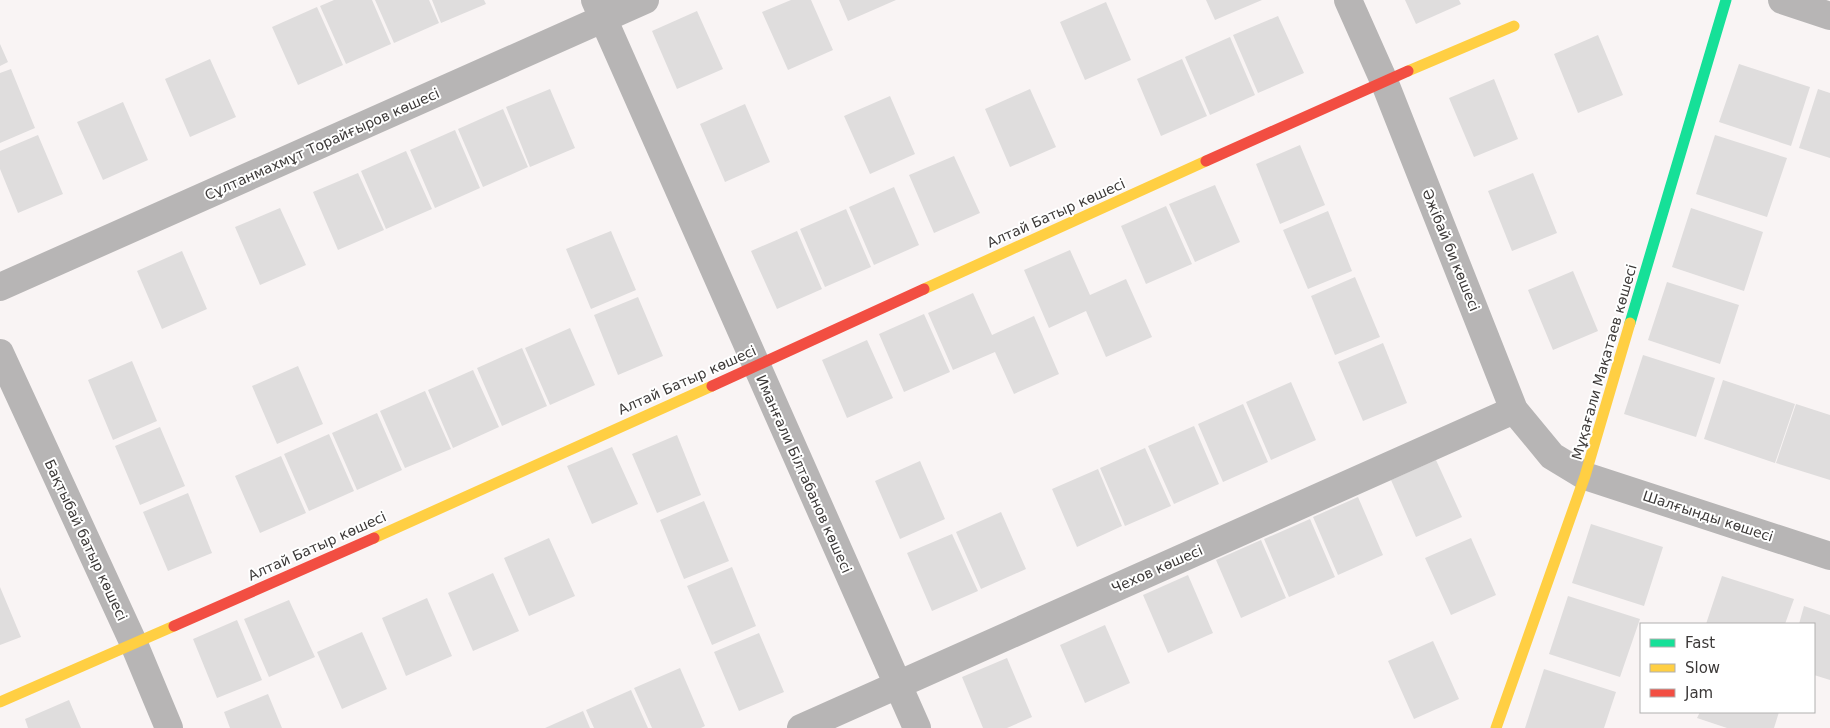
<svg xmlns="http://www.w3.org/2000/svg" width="1830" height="728" viewBox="0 0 1830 728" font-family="'DejaVu Sans',sans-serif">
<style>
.building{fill:#dfdddd}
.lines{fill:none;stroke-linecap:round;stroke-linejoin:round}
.street{stroke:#b7b5b5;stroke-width:28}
.fast{stroke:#16e098;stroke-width:11}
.slow{stroke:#ffcf43;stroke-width:11}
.jam{stroke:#f24e42;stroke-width:11}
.labels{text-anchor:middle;stroke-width:4;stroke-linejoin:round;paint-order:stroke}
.street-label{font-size:14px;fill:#3c3938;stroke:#fff}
</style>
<rect width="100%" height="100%" fill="#f9f4f4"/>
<!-- building -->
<path class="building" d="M334 0H372L391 44 346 64 320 6Z
M375 0H429L439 23 394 43Z
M432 0H484L486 4 441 23Z
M791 0H811L833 50 788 70 762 12Z
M839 0H896L848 21Z
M1206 0H1262L1215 20Z
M1405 0H1459L1461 4 1416 24Z
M1106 2 1131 60 1085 80 1060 22Z
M317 7 343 65 298 85 272 27Z
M697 11 723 69 677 89 652 31Z
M1278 16 1304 73 1258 93 1233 35Z
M1598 35 1623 95 1578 113 1554 54Z
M1230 37 1255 95 1210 115 1185 57Z
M0 44 8 62 0 66Z
M210 59 236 117 190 137 165 79Z
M1182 59 1207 116 1161 136 1137 79Z
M1739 64 1810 87 1791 146 1719 122Z
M11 69 35 128 0 143V73Z
M1494 79 1518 139 1474 157 1449 98Z
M550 89 575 148 530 167 506 107Z
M1030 89 1056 147 1010 167 985 109Z
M1818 89 1830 93V158L1799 148Z
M890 96 915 154 870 174 844 116Z
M123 102 148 160 103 180 77 122Z
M745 104 770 162 725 182 700 124Z
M503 109 528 167 483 187 458 129Z
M455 130 480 188 435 208 410 150Z
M38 135 63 194 18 213 0 169V151Z
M1715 135 1787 158 1767 217 1696 194Z
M1300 145 1325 205 1280 224 1256 164Z
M406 151 432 209 386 229 361 171Z
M954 156 980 213 934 233 909 175Z
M358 173 384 230 338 250 313 192Z
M1533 173 1557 233 1512 251 1488 191Z
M1215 185 1240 242 1195 262 1169 204Z
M894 187 919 245 874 265 849 207Z
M1166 206 1192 264 1146 284 1121 226Z
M280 208 306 265 260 285 235 227Z
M1691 208 1763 232 1744 291 1672 267Z
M846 209 871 267 825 287 800 229Z
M1328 211 1352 271 1308 289 1283 230Z
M611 231 636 290 591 309 566 249Z
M797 231 822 289 777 309 751 251Z
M1070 250 1090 295 1126 279 1152 337 1106 357 1086 311 1049 328 1024 270Z
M182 251 207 309 162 329 137 271Z
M1573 271 1598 331 1553 350 1528 290Z
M1355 277 1380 337 1335 355 1311 296Z
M1667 282 1739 305 1720 364 1648 340Z
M973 293 992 335 1034 316 1059 374 1014 394 995 352 953 370 928 313Z
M638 297 663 356 618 375 594 315Z
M924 314 950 372 904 392 879 334Z
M570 328 595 385 550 405 525 348Z
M867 340 893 398 847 418 822 360Z
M1383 343 1407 403 1363 421 1338 362Z
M522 348 547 406 502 426 477 368Z
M1643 355 1715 378 1696 437 1624 414Z
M132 361 157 421 113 440 88 380Z
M298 366 323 424 277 444 252 386Z
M473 370 499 427 453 448 428 390Z
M1723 380 1795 404 1775 463 1704 439Z
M1291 382 1316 440 1271 460 1246 402Z
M425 391 451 449 405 468 380 411Z
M1243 404 1268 462 1223 482 1198 424Z
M1796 404 1830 415V480L1776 463Z
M377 413 402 470 357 490 332 433Z
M1194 426 1219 484 1174 504 1148 446Z
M160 427 185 486 140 505 115 446Z
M329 434 354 491 309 511 284 454Z
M677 435 701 495 657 513 632 454Z
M612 447 638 504 592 524 567 466Z
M1145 448 1171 506 1125 526 1100 468Z
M281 456 306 513 260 533 235 476Z
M1436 460 1462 517 1416 537 1391 480Z
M920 461 945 519 900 539 875 481Z
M1098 469 1122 526 1077 547 1052 489Z
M188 493 212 553 168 571 143 512Z
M1358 497 1383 555 1338 575 1313 517Z
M704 501 729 561 684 579 660 520Z
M1001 512 1026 569 981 589 956 532Z
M1310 519 1335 577 1289 597 1264 539Z
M1591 524 1663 547 1644 606 1572 583Z
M952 534 978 591 932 611 907 553Z
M549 538 575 596 529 616 504 558Z
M1471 538 1496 595 1451 615 1425 558Z
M1261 540 1286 598 1241 618 1216 560Z
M732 567 756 626 712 645 687 586Z
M493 573 519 631 473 651 448 593Z
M1188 575 1213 633 1168 653 1143 595Z
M1722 576 1794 599 1785 624H1706Z
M0 587 21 637 0 645Z
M1568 596 1640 619 1620 677 1549 654Z
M427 598 452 656 406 676 382 618Z
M289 600 315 657 269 677 244 619Z
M1804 606 1830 615V680L1814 675V624H1799Z
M237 620 262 680 217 698 193 639Z
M1105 625 1130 683 1085 703 1060 645Z
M362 632 387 689 342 709 317 652Z
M759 633 784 692 739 711 714 652Z
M1433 641 1459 699 1414 719 1388 661Z
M1007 658 1032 717 1007 728H983L962 677Z
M680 668 705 726 701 728H652L634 688Z
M1544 669 1616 692 1604 728H1525Z
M631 690 648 728H594L586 710Z
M268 694 282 728H230L224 712Z
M69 700 81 728H28L25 719Z
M583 711 590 728H545Z
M1700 712H1779L1774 728H1727L1697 718Z"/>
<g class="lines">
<!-- street -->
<path class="street" d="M595 0 917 728
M1348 0 1384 81 1514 410 1552 456 1585 476 1830 556
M1782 0 1830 16
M0 287 645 0
M0 353 134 644 169 728
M801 728 1514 410"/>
<!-- fast -->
<path class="fast" d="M1630 323 1726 0"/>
<!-- slow -->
<path class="slow" d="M1408 71 1514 26
M924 289 1206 161
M374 538 712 386
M0 702 174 626
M1496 728 1585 476 1630 323"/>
<!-- jam -->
<path class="jam" d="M1206 161 1408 71
M712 386 924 289
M174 626 374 538"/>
</g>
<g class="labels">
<!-- street labels -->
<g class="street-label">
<text transform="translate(322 144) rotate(-24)" y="5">Сұлтанмахмұт Торайғыров көшесі</text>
<text transform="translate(1056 213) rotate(-24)" y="5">Алтай Батыр көшесі</text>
<text transform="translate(1451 250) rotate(68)" y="5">Әжібай би көшесі</text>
<text transform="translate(1604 362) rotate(-74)" y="5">Мұқағали Мақатаев көшесі</text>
<text transform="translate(687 380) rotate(-24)" y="5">Алтай Батыр көшесі</text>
<text transform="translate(804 474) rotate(66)" y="5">Иманғали Білтабанов көшесі</text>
<text transform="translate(1708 516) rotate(18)" y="5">Шалғынды көшесі</text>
<text transform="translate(86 540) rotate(65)" y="5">Бақтыбай батыр көшесі</text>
<text transform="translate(317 546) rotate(-24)" y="5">Алтай Батыр көшесі</text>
<text transform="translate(1157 569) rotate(-24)" y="5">Чехов көшесі</text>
</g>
</g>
<!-- legend -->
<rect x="1640" y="623" width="175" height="90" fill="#ffffff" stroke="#b1b0af"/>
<rect x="1650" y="639" width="25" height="8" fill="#16e098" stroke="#b1b0af"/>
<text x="1685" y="648" font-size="15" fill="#3c3938">Fast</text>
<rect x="1650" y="664" width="25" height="8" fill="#ffcf43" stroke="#b1b0af"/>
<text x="1685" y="673" font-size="15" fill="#3c3938">Slow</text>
<rect x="1650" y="689" width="25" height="8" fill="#f24e42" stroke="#b1b0af"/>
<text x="1685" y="698" font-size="15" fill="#3c3938">Jam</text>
</svg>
